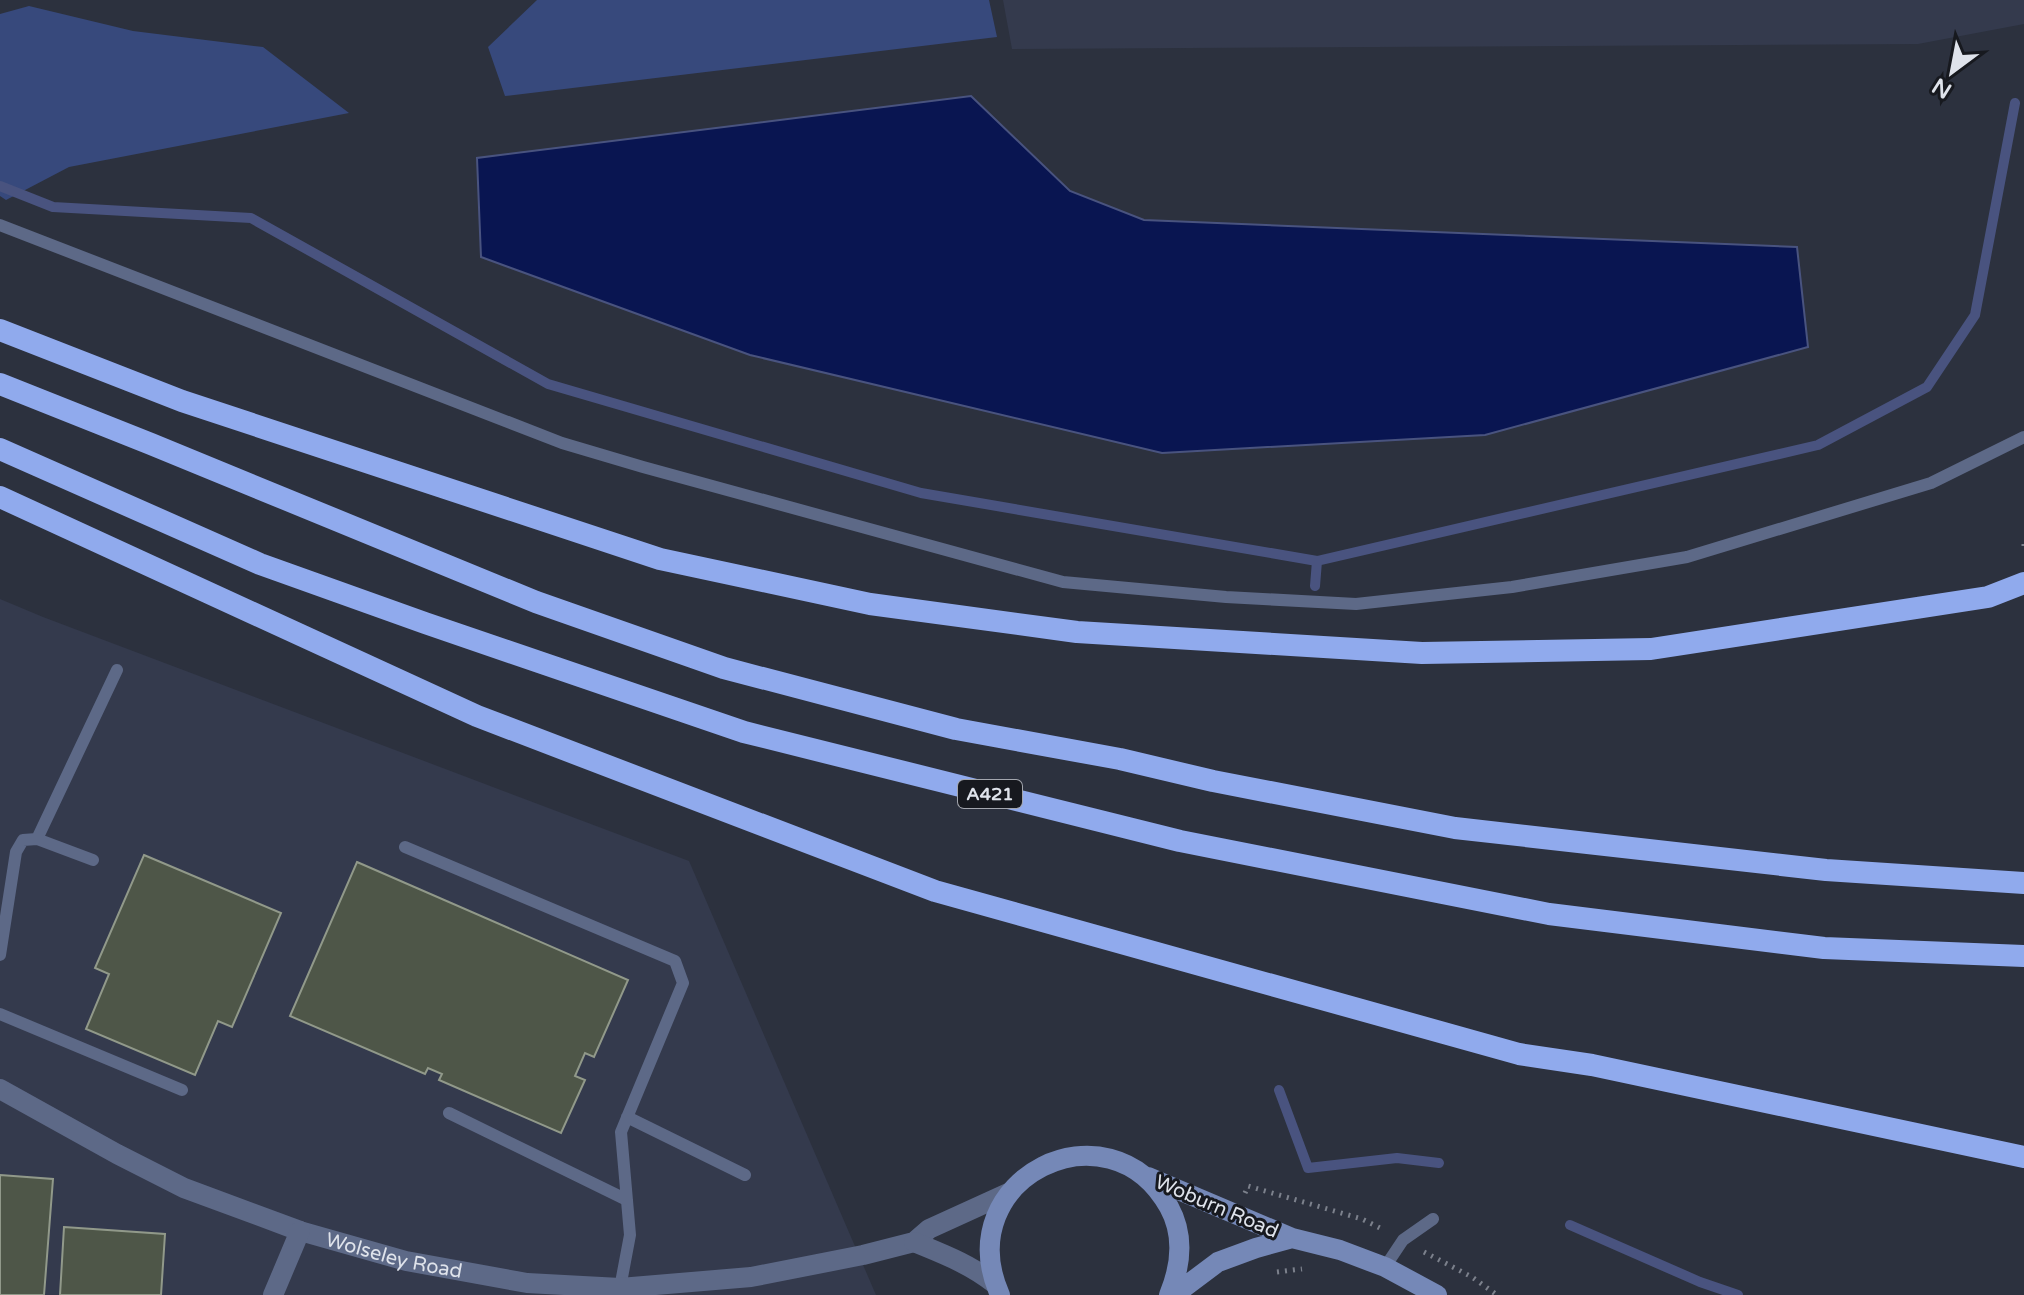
<svg xmlns="http://www.w3.org/2000/svg" width="2024" height="1295" viewBox="0 0 2024 1295" font-family="'Varela Round',sans-serif">
<style>
.built{fill:#343a4d}
.green{fill:#37497c}
.water{fill:#091551;stroke:#49537f;stroke-width:2}
.lines{fill:none;stroke-linecap:round;stroke-linejoin:round}
.stream{stroke:#49537f;stroke-width:10}
.building{fill:#4e5648;stroke:#91998a;stroke-width:2}
.path{stroke:#7c818c;stroke-width:5;stroke-dasharray:2 6;stroke-linecap:butt}
.service{stroke:#5d6987;stroke-width:12}
.minor{stroke:#5d6987;stroke-width:20}
.secondary{stroke:#7588b7;stroke-width:20}
.trunk{stroke:#90aaed;stroke-width:22}
.labels{text-anchor:middle;stroke-width:6;stroke-linejoin:round;paint-order:stroke}
.shield{fill:#17191f;stroke:#a3a6ae;stroke-width:2}
.shield-label{font-size:18px;font-weight:bold;fill:#dfe3eb}
.street-label{font-size:20px;fill:#dfe3eb;stroke:#17191f}
</style>
<rect width="100%" height="100%" fill="#2c313e"/>
<!-- built -->
<path class="built" d="M1003 0H2024V24L1918 44 1012 49Z
M0 599 43 617 689 861 876 1295H0Z"/>
<!-- green -->
<path class="green" d="M537 0H989L997 37 505 96 488 47Z
M29 6 133 31 263 47 349 113 69 167 6 200 0 196V14Z"/>
<!-- water -->
<path class="water" d="M971 96 1070 191 1144 220 1797 247 1808 347 1485 435 1162 453 750 355 481 257 477 158Z"/>
<g class="lines">
<!-- stream -->
<path class="stream" d="M0 186 53 207 251 218 548 384 921 493 1317 561 1818 445 1927 387 1975 315 2015 103
M1315 586 1317 561
M1279 1090 1308 1168 1397 1158 1439 1163
M1570 1225 1700 1282 1738 1295"/>
</g>
<!-- building -->
<path class="building" d="M144 855 281 913 232 1027 218 1021 195 1075 86 1029 109 974 95 968Z
M357 862 628 980 594 1057 585 1053 575 1076 585 1080 561 1133 439 1080 442 1074 428 1068 425 1074 290 1016Z
M0 1175 53 1179 44 1295H0Z
M64 1227 165 1234 161 1295H60Z"/>
<g class="lines">
<!-- path -->
<path class="path" d="M2024 544V547
M1245 1193 1248 1186 1362 1219 1384 1230
M1424 1252 1472 1277 1497 1295
M1277 1272 1302 1269"/>
<!-- service -->
<path class="service" d="M0 225 562 443 643 467 1063 582 1226 597 1356 604 1512 587 1687 557 1931 483 2024 437
M37 839 117 670
M405 847 675 961 683 983 621 1132 630 1235 620 1288
M0 955 16 852 23 840 37 839 93 860
M0 1014 182 1090
M449 1113 627 1200
M627 1117 745 1175
M1385 1267 1403 1240 1433 1219"/>
<!-- minor -->
<g class="minor">
<path id="s1" d="M0 1089 117 1154 184 1188 300 1231 406 1261 527 1283 620 1288 751 1277 863 1255 914 1242 929 1229 1008 1193"/>
<path d="M914 1242C943 1254 970 1264 995 1284"/>
<path d="M273 1295 300 1231"/>
</g>
<!-- secondary -->
<path class="secondary" d="M1148 1177 1292 1238 1340 1250 1385 1267 1437 1295
M1000 1295C948 1178 1109 1099 1169 1207 1185 1236 1181 1266 1169 1295
M1174 1295 1218 1262 1256 1248 1292 1238"/>
<!-- trunk -->
<path class="trunk" d="M0 330 182 401 660 559 870 604 1077 632 1422 653 1651 649 1988 597 2024 583
M0 384 151 444 536 602 724 668 956 729 1120 759 1213 781 1455 828 1826 870 2024 883
M0 449 260 564 425 623 744 732 1180 841 1549 914 1824 948 2024 956
M0 497 477 716 935 891 1519 1054 1592 1065 2024 1157"/>
</g>
<g class="labels">
<!-- shield labels -->
<rect class="shield" x="958" y="780" width="64" height="28" rx="6"/>
<g class="shield-label">
<text x="990" y="800">A421</text>
</g>
<!-- street labels -->
<g class="street-label">
<text transform="translate(1217 1206) rotate(23)" y="7">Woburn Road</text>
<text dy="7" stroke="none"><textPath href="#s1" startOffset="430">Wolseley Road</textPath></text>
</g>
</g>
<!-- north arrow -->
<g transform="translate(1952 72) rotate(212)" stroke="#17191f" stroke-width="6" paint-order="stroke">
<path d="M0-6L14 30L0 20L-14 30Z" fill="#dfe3eb"/>
<text y="-12" font-size="22" font-weight="bold" text-anchor="middle" fill="#dfe3eb">N</text>
</g>
</svg>
